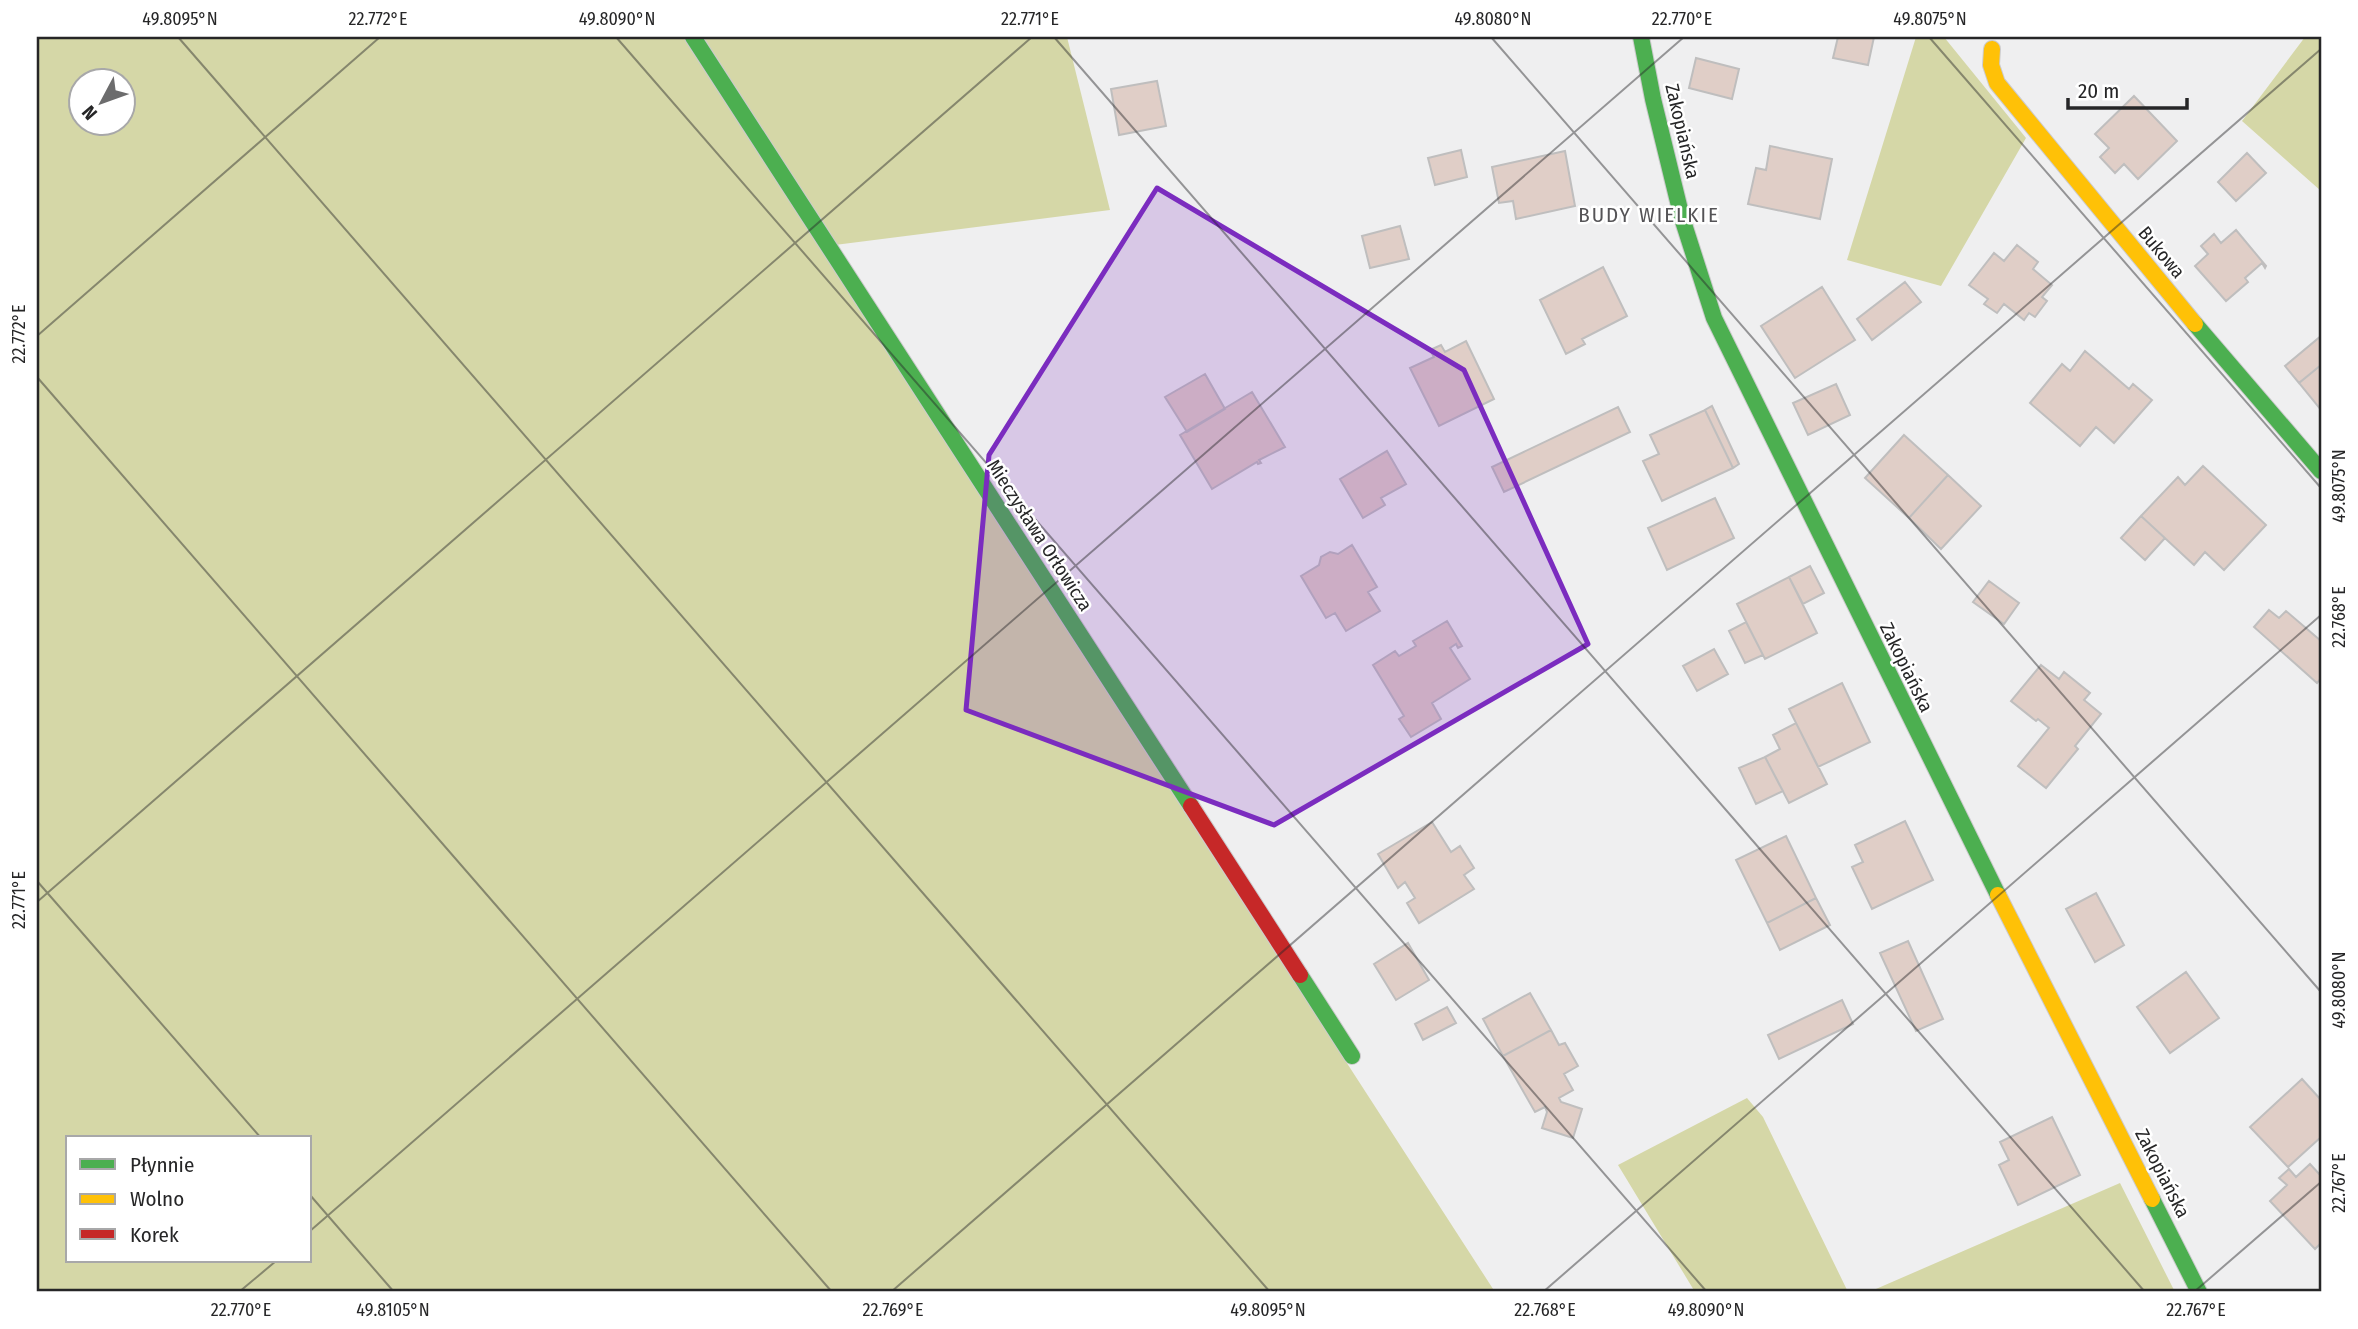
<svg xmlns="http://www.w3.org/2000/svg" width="2358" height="1329" viewBox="0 0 2358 1329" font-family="'Fira Sans Condensed',sans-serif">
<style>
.green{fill:#d5d7a7;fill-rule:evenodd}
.building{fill:#e0cec7;stroke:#bfbebe;stroke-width:2}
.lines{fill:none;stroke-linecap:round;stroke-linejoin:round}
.fast-casing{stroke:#cccbcd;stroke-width:18}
.slow-casing{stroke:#cccbcd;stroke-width:18}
.jam-casing{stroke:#cccbcd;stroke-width:18}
.fast{stroke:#4caf50;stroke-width:16}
.slow{stroke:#ffc107;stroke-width:16}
.jam{stroke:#c62828;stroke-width:16}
.marked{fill:#7b2cbf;fill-opacity:0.2;stroke:#7b2cbf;stroke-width:5;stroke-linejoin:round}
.ticks{fill:none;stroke:#262627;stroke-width:2;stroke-opacity:0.45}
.labels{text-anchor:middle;stroke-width:5;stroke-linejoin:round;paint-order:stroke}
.street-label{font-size:19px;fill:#262627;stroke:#fff}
.neighbourhood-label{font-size:21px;letter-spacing:2px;fill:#555457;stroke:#fff}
.neatline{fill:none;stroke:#262627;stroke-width:2.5}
.ticks-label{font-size:18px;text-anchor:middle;fill:#262627}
</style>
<rect width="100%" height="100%" fill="#efeff0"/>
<!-- green -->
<path class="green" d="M37 37H1067L1110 210 819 247 1495 1292H37ZM80 80H122V122H80ZM68 1138H310V1261H68Z
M1916 37H1944L2026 138 1941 286 1847 260Z
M2305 37H2321V191L2242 121Z
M1747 1098 1763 1117 1848 1292H1695L1618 1165Z
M2120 1183 2175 1292H1869Z"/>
<!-- building -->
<path class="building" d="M1838 37H1874L1868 65 1833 58Z
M1696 58 1739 69 1732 99 1689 88Z
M1157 81 1166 126 1119 135 1111 89Z
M2134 96 2177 141 2138 179 2124 164 2115 173 2100 157 2109 148 2095 134Z
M1770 146 1832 159 1820 219 1748 204 1756 168 1766 170Z
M1461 150 1467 177 1435 185 1428 158Z
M1565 151 1575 206 1516 219 1513 201 1499 203 1492 167Z
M2247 153 2266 173 2236 201 2218 182Z
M1400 226 1409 259 1370 268 1362 236Z
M2236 230 2266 266 2265 268 2262 263 2245 278 2248 282 2226 301 2195 266 2208 254 2201 246 2214 234 2221 243Z
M2017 245 2038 262 2033 269 2052 285 2042 297 2047 301 2035 317 2029 313 2024 320 2004 304 1997 313 1984 304 1988 299 1969 285 1994 253 2004 261Z
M1603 267 1627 316 1582 339 1585 344 1566 354 1540 300Z
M1905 282 1921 302 1872 340 1857 319Z
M1822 287 1855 340 1795 378 1761 326Z
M2321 336V365L2299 383 2285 366Z
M1466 341 1494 399 1439 426 1410 368 1434 357 1430 350 1441 345 1445 352Z
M2085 351 2129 389 2133 384 2152 400 2114 443 2096 427 2080 446 2030 403 2062 364 2070 371Z
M2321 365V410L2299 383Z
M1205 374 1225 409 1187 432 1165 397Z
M1836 384 1850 415 1808 435 1793 403Z
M1252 392 1285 447 1259 460 1261 463 1258 464 1257 462 1212 489 1180 435Z
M1712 406 1739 464 1733 468 1705 410Z
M1618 407 1630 432 1504 492 1492 467Z
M1705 410 1733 468 1662 501 1643 461 1659 454 1650 435Z
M1904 435 1948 475 1909 518 1865 478Z
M1387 451 1406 484 1381 498 1385 505 1363 518 1340 479Z
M2203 466 2266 525 2224 570 2205 552 2194 565 2141 516 2178 477 2185 485Z
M1948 475 1981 506 1941 549 1909 518Z
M1715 498 1734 538 1667 570 1648 528Z
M2141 516 2165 538 2145 560 2121 538Z
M1352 545 1377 587 1368 592 1380 611 1346 631 1335 613 1326 618 1301 576 1319 565 1321 557 1330 552 1338 554Z
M1810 566 1824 593 1803 604 1789 577Z
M1789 577 1817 633 1765 659 1737 604Z
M1989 581 2019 603 2004 624 1973 602Z
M2269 610 2279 618 2286 611 2321 641V678L2317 683 2254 627Z
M1447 621 1462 646 1458 648 1456 644 1450 648 1470 679 1432 703 1441 719 1411 737 1399 719 1404 716 1373 665 1395 651 1399 656 1416 646 1413 641Z
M1746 622 1763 655 1745 663 1729 631Z
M1714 649 1728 674 1697 691 1683 666Z
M2041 665 2059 679 2064 672 2090 693 2084 700 2101 714 2075 746 2078 749 2046 788 2018 766 2049 728 2038 719 2036 721 2011 701Z
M1842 683 1870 742 1818 767 1789 709Z
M1796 723 1827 784 1789 803 1765 757 1780 749 1773 735Z
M1765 757 1783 791 1756 804 1739 768Z
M1905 821 1933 880 1872 909 1852 867 1863 862 1855 845Z
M1432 822 1451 852 1460 846 1474 868 1464 875 1474 889 1419 923 1407 903 1415 898 1405 882 1398 888 1378 854Z
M1786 836 1816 898 1767 923 1736 860Z
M2096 893 2124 945 2095 962 2066 909Z
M1816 898 1830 925 1780 950 1767 923Z
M1908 941 1943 1019 1916 1031 1880 953Z
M1408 943 1429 980 1396 1000 1374 964Z
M2186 972 2219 1018 2170 1053 2137 1007Z
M1530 993 1551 1030 1503 1056 1483 1019Z
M1842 1000 1853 1024 1779 1059 1768 1035Z
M1447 1007 1456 1023 1423 1040 1415 1024Z
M1551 1030 1559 1045 1565 1043 1578 1066 1564 1074 1573 1090 1559 1098 1561 1102 1582 1109 1573 1138 1542 1128 1547 1112 1545 1107 1535 1112 1503 1056Z
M2302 1079 2321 1100V1137L2288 1167 2250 1127Z
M2052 1117 2080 1175 2018 1205 1999 1165 2009 1160 2000 1142Z
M2310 1164 2321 1176V1243L2315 1249 2270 1201 2287 1185 2279 1178 2289 1169 2296 1177Z"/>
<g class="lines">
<!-- fast casing -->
<g class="fast-casing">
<path id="fast" d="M693 37 1191 806
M1641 37 1653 99 1682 218 1714 318 1998 895
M2195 324 2321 471
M1300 975 1352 1056
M2152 1199 2199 1292"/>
</g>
<!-- slow casing -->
<g class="slow-casing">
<path id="slow" d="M1992 49 1991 65 1997 83 2195 324
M1998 895 2152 1199"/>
</g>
<!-- jam casing -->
<g class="jam-casing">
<path id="jam" d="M1191 806 1300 975"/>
</g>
<!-- fast -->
<use href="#fast" class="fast"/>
<!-- slow -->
<use href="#slow" class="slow"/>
<!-- jam -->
<use href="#jam" class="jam"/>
</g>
<!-- marked area -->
<path class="marked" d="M1157 188 1464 370 1588 644 1274 825 966 710 989 455Z"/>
<!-- ticks -->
<path class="ticks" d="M178 37 1270 1292M616 37 1707 1292M1054 37 2145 1292M1491 37 2321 992M1929 37 2321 488M37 336 380 37M37 377 832 1292M37 881 261 1138M37 902 1032 37M310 1195 394 1292M310 1231 1684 37M239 1292 276 1261M891 1292 2321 49M1543 1292 2321 615M2194 1292 2321 1182"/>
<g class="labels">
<!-- street labels -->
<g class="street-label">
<text transform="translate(1683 131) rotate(77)" y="7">Zakopiańska</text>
<text transform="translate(2162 252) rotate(50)" y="7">Bukowa</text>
<text transform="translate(1040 535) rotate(57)" y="7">Mieczysława Orłowicza</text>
<text transform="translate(1907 667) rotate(64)" y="7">Zakopiańska</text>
<text transform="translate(2163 1173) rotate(63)" y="7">Zakopiańska</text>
</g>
<!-- neighbourhood labels -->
<g class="neighbourhood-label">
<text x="1649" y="222">BUDY WIELKIE</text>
</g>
</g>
<!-- border -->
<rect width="2358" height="1329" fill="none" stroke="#ffffff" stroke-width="77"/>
<!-- legend -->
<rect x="66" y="1136" width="245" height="126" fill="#ffffff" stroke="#a8a8a9" stroke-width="2"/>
<rect x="80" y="1159" width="35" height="10" fill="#4caf50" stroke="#a8a8a9" stroke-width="2"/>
<text x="130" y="1172" font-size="21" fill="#262627">Płynnie</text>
<rect x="80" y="1194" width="35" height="10" fill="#ffc107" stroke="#a8a8a9" stroke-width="2"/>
<text x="130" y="1206" font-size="21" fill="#262627">Wolno</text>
<rect x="80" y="1229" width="35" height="10" fill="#c62828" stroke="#a8a8a9" stroke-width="2"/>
<text x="130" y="1242" font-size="21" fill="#262627">Korek</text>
<!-- north arrow -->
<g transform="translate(102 102) rotate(229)"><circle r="33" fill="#ffffff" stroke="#a8a8a9" stroke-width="2"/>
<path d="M0-5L12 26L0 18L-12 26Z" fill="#6c6c6d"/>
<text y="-10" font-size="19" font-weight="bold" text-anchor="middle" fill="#262627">N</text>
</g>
<!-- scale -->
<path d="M2068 98v10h119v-10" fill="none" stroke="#262627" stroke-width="3.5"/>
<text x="2078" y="98" font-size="21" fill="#262627" stroke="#ffffff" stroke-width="5" paint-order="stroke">20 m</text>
<rect x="38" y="38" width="2282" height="1252" class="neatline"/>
<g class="ticks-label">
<text x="180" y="25">49.8095°N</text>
<text x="378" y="25">22.772°E</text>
<text x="617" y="25">49.8090°N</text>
<text x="1030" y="25">22.771°E</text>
<text x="1493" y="25">49.8080°N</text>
<text x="1682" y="25">22.770°E</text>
<text x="1930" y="25">49.8075°N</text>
<text transform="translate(19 334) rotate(-90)" y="6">22.772°E</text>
<text transform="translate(2339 486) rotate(-90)" y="6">49.8075°N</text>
<text transform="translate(2339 617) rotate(-90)" y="6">22.768°E</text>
<text transform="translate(19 900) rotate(-90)" y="6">22.771°E</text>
<text transform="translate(2339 990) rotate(-90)" y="6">49.8080°N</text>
<text transform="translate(2339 1183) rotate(-90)" y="6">22.767°E</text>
<text x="241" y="1316">22.770°E</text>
<text x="393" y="1316">49.8105°N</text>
<text x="893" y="1316">22.769°E</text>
<text x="1268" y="1316">49.8095°N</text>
<text x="1545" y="1316">22.768°E</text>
<text x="1706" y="1316">49.8090°N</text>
<text x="2196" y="1316">22.767°E</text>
</g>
</svg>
